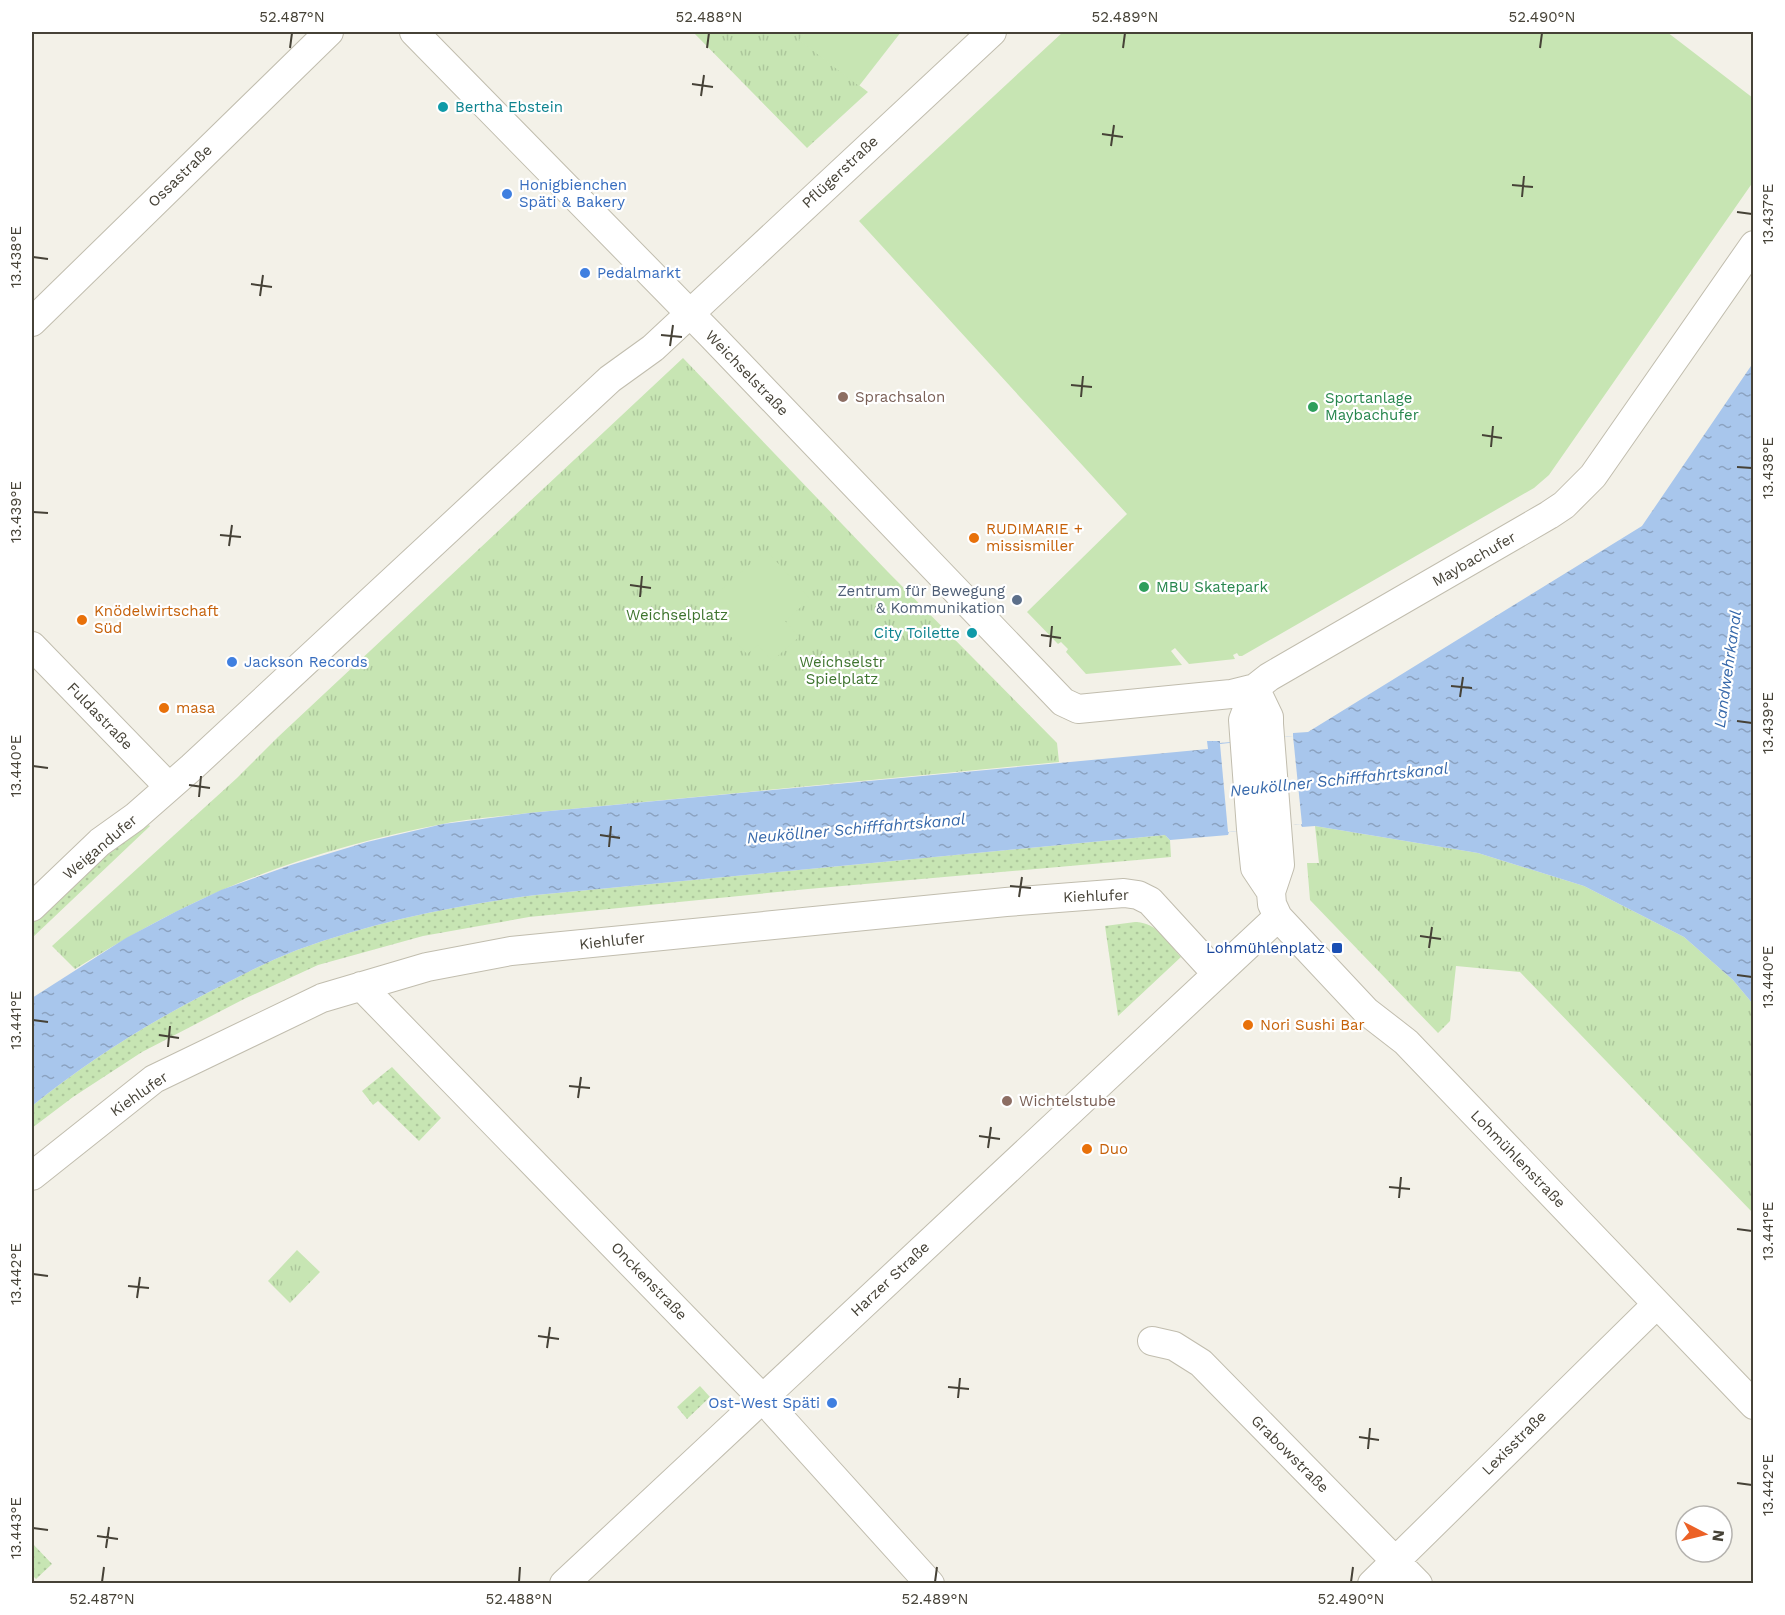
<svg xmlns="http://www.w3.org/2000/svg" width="1785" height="1615" viewBox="0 0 1785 1615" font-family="'Work Sans',sans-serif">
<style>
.grass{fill:url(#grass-dots)}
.park{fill:url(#park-tufts)}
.pitch{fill:#c7e5b3}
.water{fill:url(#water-ripples)}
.pier{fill:#f3f1e8}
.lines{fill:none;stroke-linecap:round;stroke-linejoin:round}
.minor-casing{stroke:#c1bdae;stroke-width:30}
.minor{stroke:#fff;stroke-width:28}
.ticks{fill:none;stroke:#464237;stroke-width:2}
.culture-dot{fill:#0f9aa8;stroke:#fff;stroke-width:2}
.shop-dot{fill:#3f7fe0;stroke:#fff;stroke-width:2}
.education-dot{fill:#8d6e63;stroke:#fff;stroke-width:2}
.leisure-dot{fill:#2e9e5b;stroke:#fff;stroke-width:2}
.food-dot{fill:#e8710a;stroke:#fff;stroke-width:2}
.service-dot{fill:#5c6f8a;stroke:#fff;stroke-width:2}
.transit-dot{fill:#1a4fb4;stroke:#fff;stroke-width:2}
.labels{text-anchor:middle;stroke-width:4.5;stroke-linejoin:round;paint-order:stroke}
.culture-label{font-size:15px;fill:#0d838f;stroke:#fff;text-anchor:start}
.street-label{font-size:15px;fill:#464237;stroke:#fff}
.shop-label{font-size:15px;fill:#366cbe;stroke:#fff;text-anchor:start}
.education-label{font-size:15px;fill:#785e54;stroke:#fff;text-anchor:start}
.leisure-label{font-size:15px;fill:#27864d;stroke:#fff;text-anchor:start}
.food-label{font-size:15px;fill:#c56008;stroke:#fff;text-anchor:start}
.service-label{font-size:15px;fill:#4e5e75;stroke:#fff;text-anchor:end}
.park-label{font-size:15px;fill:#3e742e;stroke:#fff}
.transit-label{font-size:15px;fill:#164399;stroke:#fff;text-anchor:end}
.water-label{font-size:16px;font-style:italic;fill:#3769ab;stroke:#fff}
.neatline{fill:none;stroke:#464237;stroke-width:2}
.ticks-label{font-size:15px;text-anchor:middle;fill:#464237}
</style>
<defs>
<pattern id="grass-dots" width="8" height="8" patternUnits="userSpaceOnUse" patternTransform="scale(1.5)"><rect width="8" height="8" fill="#c7e5b3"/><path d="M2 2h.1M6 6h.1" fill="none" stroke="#acc69b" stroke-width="1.8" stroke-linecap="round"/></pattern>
<pattern id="park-tufts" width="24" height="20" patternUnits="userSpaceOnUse" patternTransform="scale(1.5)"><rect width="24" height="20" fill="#c7e5b3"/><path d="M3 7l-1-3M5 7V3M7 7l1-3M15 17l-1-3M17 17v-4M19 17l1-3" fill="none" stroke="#acc69b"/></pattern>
<pattern id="water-ripples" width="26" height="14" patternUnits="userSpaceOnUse" patternTransform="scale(1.5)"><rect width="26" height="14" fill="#a8c6ec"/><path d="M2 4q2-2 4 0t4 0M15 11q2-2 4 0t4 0" fill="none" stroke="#8ba2c0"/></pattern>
</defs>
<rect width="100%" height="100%" fill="#f3f1e8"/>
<!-- grass -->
<path class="grass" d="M149 825 150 826 32 938V924L107 853Z
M1165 835 1170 840 1171 857 808 889 529 917 423 936 318 965 244 999 142 1052 73 1097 32 1128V1106C86 1062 145 1025 207 993 236 978 266 962 297 950 373 922 456 905 536 895Z
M1135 922C1157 922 1167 942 1181 957L1118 1016 1105 926Z
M392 1067 441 1118 419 1141 378 1101 373 1105 362 1091Z
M700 1386 710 1397 687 1419 677 1407Z
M32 1543 52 1564 36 1579 32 1575Z"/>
<!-- park -->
<path class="park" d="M693 32H806L800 40 868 92 807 148Z
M683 358 888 572 1057 743 1059 762 529 813C500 817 471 818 443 824 371 837 286 862 220 891 169 913 122 940 75 969L52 946 237 778 278 737Z
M1315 826 1478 853 1584 886 1684 937 1733 980 1753 1004V1213L1520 972 1456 966 1450 1021 1438 1033 1310 900 1307 863H1319Z
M297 1250 320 1272 290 1303 268 1281Z"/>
<!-- pitch -->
<path class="pitch" d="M806 32H901L859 86 799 40Z
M1063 32H1667L1753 98V182L1549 475 1534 488 1242 656H1239L1237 653 1233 655 1235 659 1189 664 1175 648 1171 651 1182 665 1086 674 1066 652 1068 649 1061 642 1058 644 1027 612 1127 514 859 221Z
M766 550 810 599 785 621 799 637 772 661 758 645 747 654 703 606Z"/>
<!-- water -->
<path class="water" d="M1753 363V1004L1733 980 1684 937 1584 886 1478 853 1315 826 1302 827 1301 824 1229 832 1228 835 1170 840 1165 835 536 895C456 905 373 922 297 950 266 962 236 978 207 993 145 1025 86 1062 32 1106V998L126 938 177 911 221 890 291 865 367 842 443 824 529 813 1208 749 1207 741H1220V743L1293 736V733L1308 732 1642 526Z"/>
<!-- pier -->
<path class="pier" d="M1293 736 1302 824 1228 832 1220 744Z"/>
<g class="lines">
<!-- minor casing -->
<g class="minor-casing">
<path id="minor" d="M414 32 712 336 1063 702 1078 709 1231 694 1255 688 1269 677 1549 515 1564 505 1593 476 1754 245
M32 322 329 32
M32 646 169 787
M1255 688 1269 717V724L1280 865 1271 892 1272 904 1278 917 1366 1011 1406 1042 1754 1405
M1255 688 1243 720 1251 829 1255 868 1271 892
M32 907 100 842 135 817 192 767 610 379 653 348 992 32
M361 986 762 1398 930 1584
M32 1176 154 1079 322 998 427 967 511 951 1006 902 1124 893 1138 895 1150 901 1216 973
M1152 1341 1174 1346 1201 1363 1418 1584
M564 1584 1278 917
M1372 1584 1657 1304"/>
</g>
<!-- minor -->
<use href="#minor" class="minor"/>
</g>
<!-- ticks -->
<path class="ticks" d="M290 48 292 33M707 48 709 33M1123 48 1125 33M1540 48 1542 33M692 84 713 87M701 96 704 75M1102 134 1123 137M1111 146 1114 125M1512 185 1533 187M1522 197 1524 176M1737 212 1752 214M33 257 48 259M251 284 272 287M260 296 263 275M661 335 682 337M670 346 673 325M1071 385 1092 387M1081 397 1083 376M1482 435 1502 438M1491 447 1493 426M1737 467 1752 468M33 512 48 513M220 535 241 537M229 546 232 525M630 585 651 588M640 597 642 576M1041 635 1061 638M1050 647 1052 626M1451 686 1472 688M1460 697 1463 677M1737 721 1752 723M33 766 48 768M189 785 210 788M199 797 201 776M600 835 620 838M609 847 611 826M1010 886 1031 888M1019 897 1022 877M1420 936 1441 939M1429 948 1432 927M1737 975 1752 977M33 1020 48 1022M159 1035 179 1038M168 1047 170 1026M569 1086 590 1088M578 1098 581 1077M979 1136 1000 1139M988 1148 991 1127M1389 1187 1410 1189M1399 1198 1401 1177M1737 1229 1752 1231M33 1274 48 1276M128 1286 149 1288M137 1298 140 1277M538 1336 559 1339M547 1348 550 1327M948 1387 969 1389M958 1398 960 1378M1359 1437 1379 1440M1368 1449 1370 1428M1737 1483 1752 1485M33 1528 48 1530M97 1536 118 1539M106 1548 109 1527M102 1582 104 1567M519 1582 520 1567M935 1582 937 1567M1351 1582 1353 1567"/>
<!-- markers -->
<g class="culture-dot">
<circle cx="443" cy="107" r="6"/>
<circle cx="972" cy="633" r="6"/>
</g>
<g class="shop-dot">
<circle cx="507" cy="194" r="6"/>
<circle cx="585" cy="273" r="6"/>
<circle cx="232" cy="662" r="6"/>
<circle cx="832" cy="1403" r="6"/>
</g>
<g class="education-dot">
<circle cx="843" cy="397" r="6"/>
<circle cx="1007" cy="1101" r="6"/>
</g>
<g class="leisure-dot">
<circle cx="1313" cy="407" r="6"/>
<circle cx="1144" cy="587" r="6"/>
</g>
<g class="food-dot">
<circle cx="974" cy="538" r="6"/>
<circle cx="82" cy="620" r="6"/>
<circle cx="164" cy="708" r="6"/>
<circle cx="1248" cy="1025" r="6"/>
<circle cx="1087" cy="1149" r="6"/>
</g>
<circle class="service-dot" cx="1017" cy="600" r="6"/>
<rect class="transit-dot" x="1331" y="942" width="12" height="12" rx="3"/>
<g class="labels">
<!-- culture labels -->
<g class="culture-label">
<text x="455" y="112">Bertha Ebstein</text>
<text x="960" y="638" text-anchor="end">City Toilette</text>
</g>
<!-- street labels -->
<g class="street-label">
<text transform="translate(840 172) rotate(-43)" y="5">Pflügerstraße</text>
<text transform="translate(180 176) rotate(-44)" y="5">Ossastraße</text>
<text transform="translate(747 373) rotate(46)" y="5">Weichselstraße</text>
<text transform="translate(1474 559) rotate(-30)" y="5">Maybachufer</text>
<text transform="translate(100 716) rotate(46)" y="5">Fuldastraße</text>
<text transform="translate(100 847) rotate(-40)" y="5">Weigandufer</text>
<text transform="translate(1096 896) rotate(-2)" y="5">Kiehlufer</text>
<text transform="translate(612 941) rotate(-6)" y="5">Kiehlufer</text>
<text transform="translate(139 1094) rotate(-35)" y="5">Kiehlufer</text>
<text transform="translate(1518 1159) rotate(46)" y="5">Lohmühlenstraße</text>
<text transform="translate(890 1279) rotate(-43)" y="5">Harzer Straße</text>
<text transform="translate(649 1281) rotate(46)" y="5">Onckenstraße</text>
<text transform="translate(1514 1443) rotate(-45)" y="5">Lexisstraße</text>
<text transform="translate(1290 1454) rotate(45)" y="5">Grabowstraße</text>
</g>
<!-- shop labels -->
<g class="shop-label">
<text x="519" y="190">Honigbienchen<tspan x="519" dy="17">Späti &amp; Bakery</tspan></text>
<text x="597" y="278">Pedalmarkt</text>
<text x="244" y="667">Jackson Records</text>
<text x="820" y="1408" text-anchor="end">Ost-West Späti</text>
</g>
<!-- education labels -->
<g class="education-label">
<text x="855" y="402">Sprachsalon</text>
<text x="1019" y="1106">Wichtelstube</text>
</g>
<!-- leisure labels -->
<g class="leisure-label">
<text x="1325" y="403">Sportanlage<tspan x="1325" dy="17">Maybachufer</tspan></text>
<text x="1156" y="592">MBU Skatepark</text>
</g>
<!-- food labels -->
<g class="food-label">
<text x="986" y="534">RUDIMARIE +<tspan x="986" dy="17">missismiller</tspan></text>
<text x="94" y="616">Knödelwirtschaft<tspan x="94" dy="17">Süd</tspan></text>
<text x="176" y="713">masa</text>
<text x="1260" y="1030">Nori Sushi Bar</text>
<text x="1099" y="1154">Duo</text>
</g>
<!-- service labels -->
<g class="service-label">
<text x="1005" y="596">Zentrum für Bewegung<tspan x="1005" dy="17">&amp; Kommunikation</tspan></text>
</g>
<!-- park labels -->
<g class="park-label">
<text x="677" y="620">Weichselplatz</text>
<text x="842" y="667">Weichselstr<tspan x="842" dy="17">Spielplatz</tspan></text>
</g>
<!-- transit labels -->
<g class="transit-label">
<text x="1325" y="953">Lohmühlenplatz</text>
</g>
<!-- water labels -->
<g class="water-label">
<text transform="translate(1727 669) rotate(-82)" y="6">Landwehrkanal</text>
<text transform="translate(1339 779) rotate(-6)" y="6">Neuköllner Schifffahrtskanal</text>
<text transform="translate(856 828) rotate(-5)" y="6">Neuköllner Schifffahrtskanal</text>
</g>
</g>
<!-- border -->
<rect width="1785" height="1615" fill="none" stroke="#ffffff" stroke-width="66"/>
<!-- north arrow -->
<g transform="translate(1704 1534) rotate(97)"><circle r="28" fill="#ffffff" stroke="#b5b3af" stroke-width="1.5"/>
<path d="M0-4.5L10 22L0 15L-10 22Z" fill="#ec6126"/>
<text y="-9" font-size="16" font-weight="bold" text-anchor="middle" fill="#464237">N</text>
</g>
<rect x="33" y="33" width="1719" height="1549" class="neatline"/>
<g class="ticks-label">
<text x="292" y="22">52.487°N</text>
<text x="709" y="22">52.488°N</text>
<text x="1125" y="22">52.489°N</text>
<text x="1542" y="22">52.490°N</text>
<text transform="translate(1768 214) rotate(-90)" y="5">13.437°E</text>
<text transform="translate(16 257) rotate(-90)" y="5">13.438°E</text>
<text transform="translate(1768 468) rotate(-90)" y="5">13.438°E</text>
<text transform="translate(16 512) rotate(-90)" y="5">13.439°E</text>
<text transform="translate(1768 723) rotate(-90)" y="5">13.439°E</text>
<text transform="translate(16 766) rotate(-90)" y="5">13.440°E</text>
<text transform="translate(1768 977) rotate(-90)" y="5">13.440°E</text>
<text transform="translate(16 1020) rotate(-90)" y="5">13.441°E</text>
<text transform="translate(1768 1231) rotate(-90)" y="5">13.441°E</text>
<text transform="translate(16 1274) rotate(-90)" y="5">13.442°E</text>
<text transform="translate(1768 1485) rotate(-90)" y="5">13.442°E</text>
<text transform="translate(16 1528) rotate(-90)" y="5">13.443°E</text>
<text x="102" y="1604">52.487°N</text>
<text x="519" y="1604">52.488°N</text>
<text x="935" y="1604">52.489°N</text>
<text x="1351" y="1604">52.490°N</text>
</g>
</svg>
